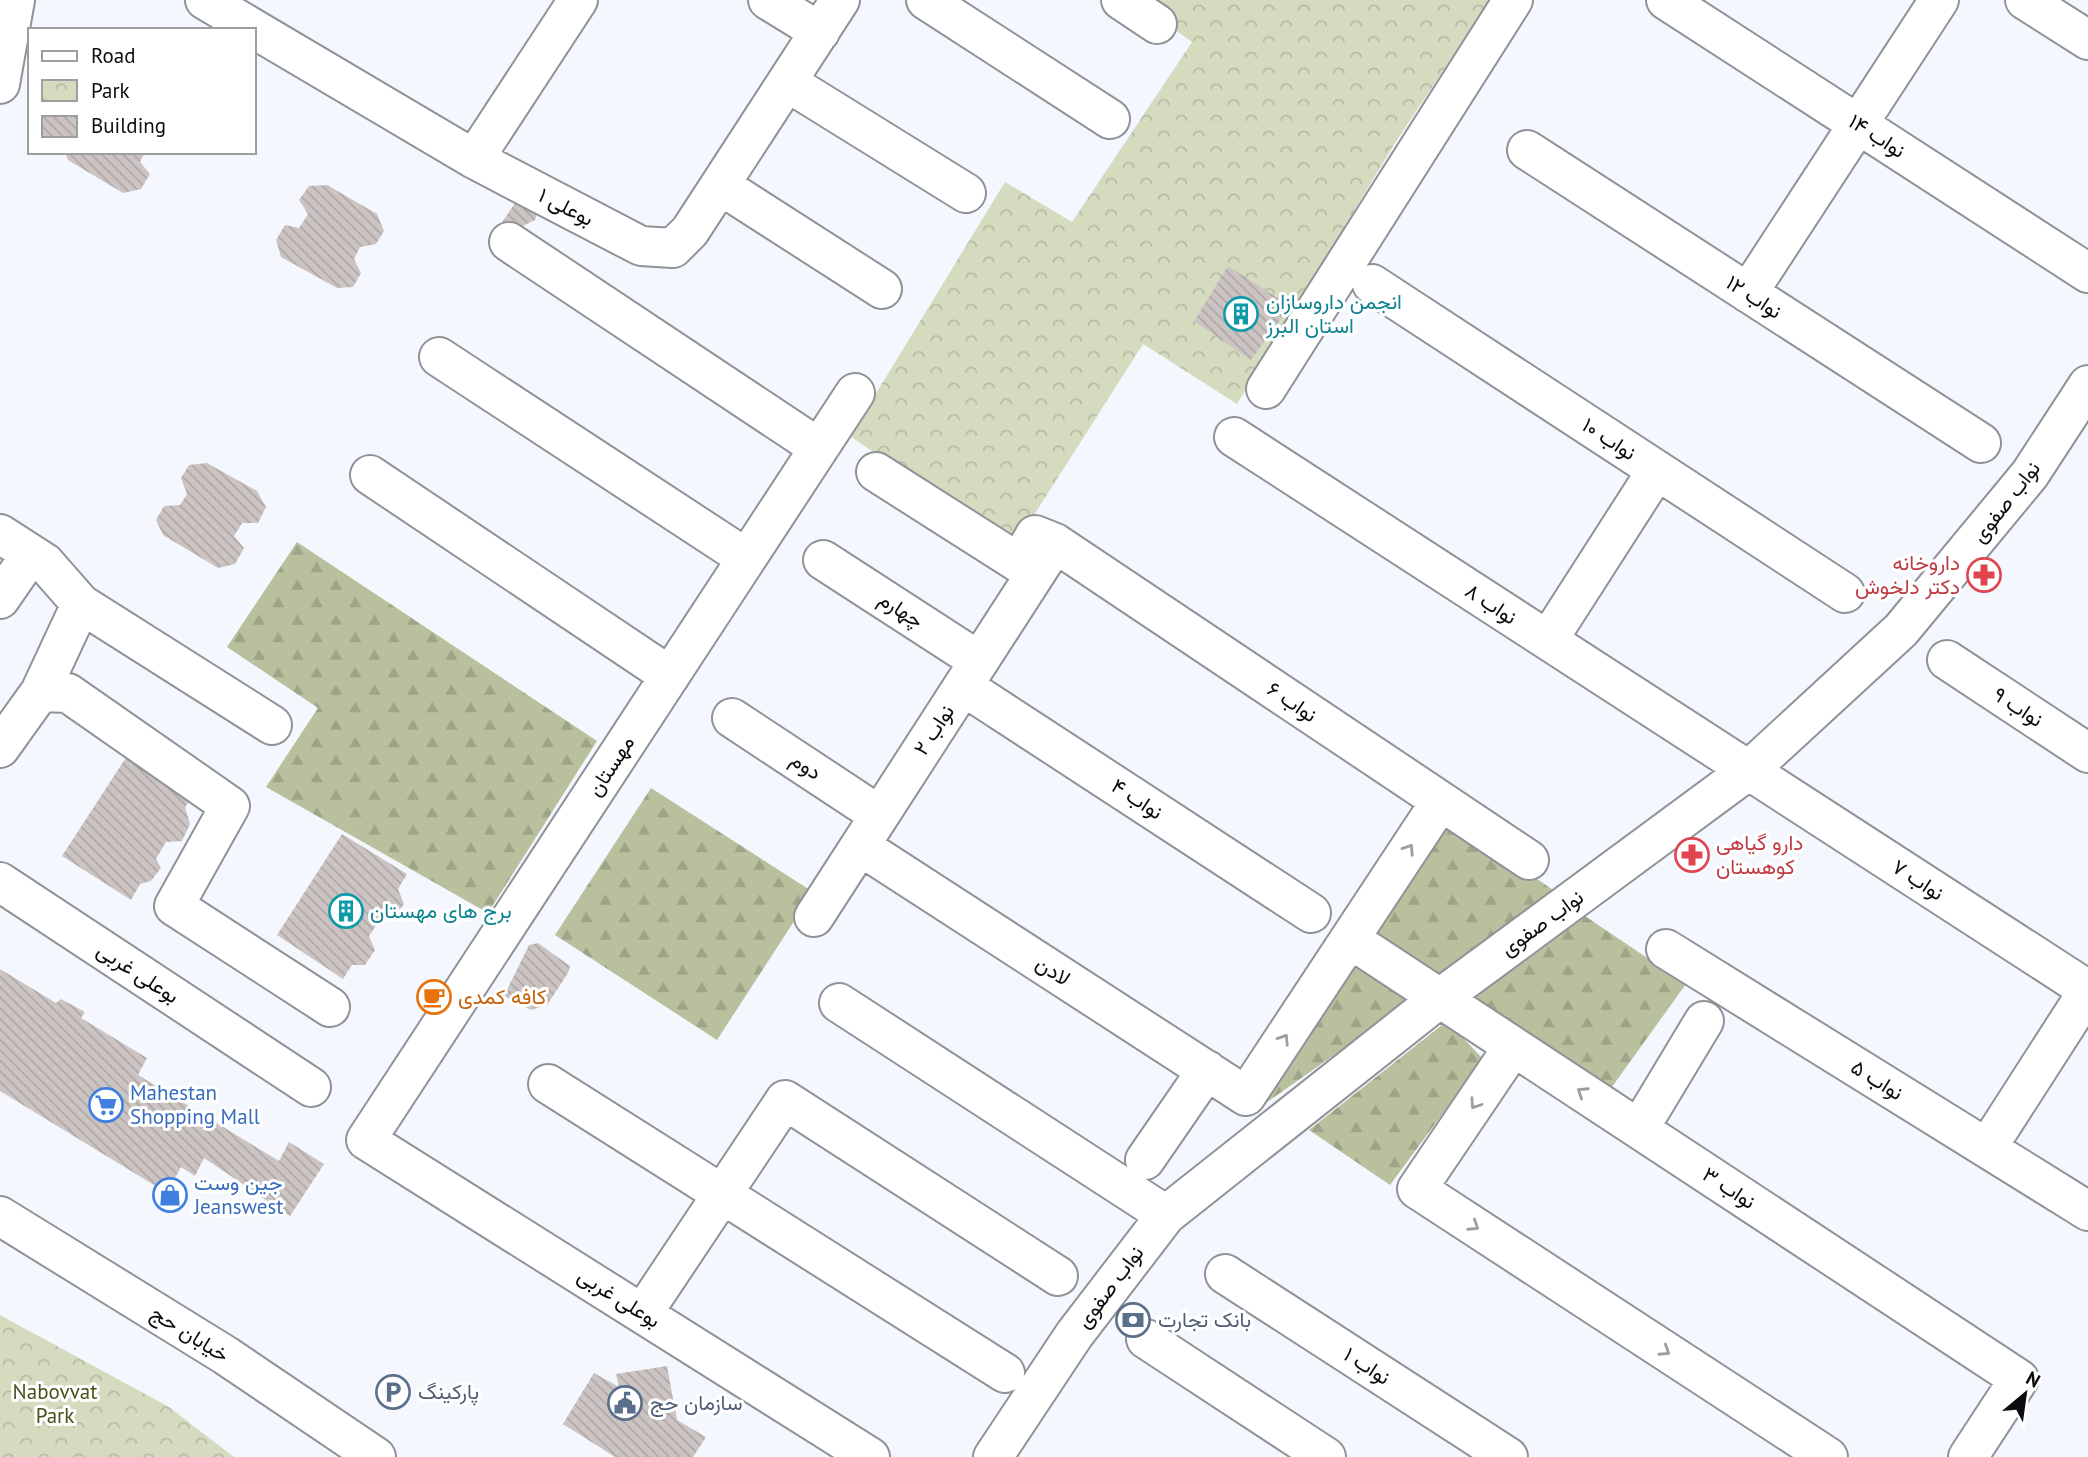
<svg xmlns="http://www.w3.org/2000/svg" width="2088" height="1457" viewBox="0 0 2088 1457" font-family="'PT Sans',Vazirmatn,sans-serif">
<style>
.forest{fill:url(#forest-firs)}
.park{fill:url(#park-crowns)}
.building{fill:url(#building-back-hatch)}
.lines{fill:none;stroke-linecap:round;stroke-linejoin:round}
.minor-casing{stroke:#8f9398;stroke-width:42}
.major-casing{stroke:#8f9398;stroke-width:42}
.minor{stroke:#fff;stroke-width:38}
.major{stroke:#fff;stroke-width:38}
.oneway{stroke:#9d9e9f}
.labels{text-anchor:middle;stroke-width:6;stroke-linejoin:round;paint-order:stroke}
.street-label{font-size:21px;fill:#0b0c0e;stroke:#fff}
.culture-label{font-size:21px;fill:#0d838f;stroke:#fff;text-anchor:start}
.health-label{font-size:21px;fill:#be3a42;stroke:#fff;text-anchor:end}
.food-label{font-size:21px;fill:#c56008;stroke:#fff;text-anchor:start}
.shop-label{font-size:21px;fill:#366cbe;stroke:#fff;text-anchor:start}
.service-label{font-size:21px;fill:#4e5e75;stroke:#fff;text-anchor:start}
.park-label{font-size:21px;fill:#485019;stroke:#fff}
</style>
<defs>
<pattern id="forest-firs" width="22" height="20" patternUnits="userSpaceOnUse" patternTransform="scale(1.75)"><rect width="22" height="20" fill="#b9c09e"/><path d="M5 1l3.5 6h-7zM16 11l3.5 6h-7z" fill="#9ea487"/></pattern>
<pattern id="park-crowns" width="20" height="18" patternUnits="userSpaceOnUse" patternTransform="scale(1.75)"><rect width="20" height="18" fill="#d5dbbf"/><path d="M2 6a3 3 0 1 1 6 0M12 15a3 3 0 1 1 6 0" fill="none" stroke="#b6bba3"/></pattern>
<pattern id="building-back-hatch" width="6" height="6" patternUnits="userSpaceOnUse" patternTransform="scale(1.75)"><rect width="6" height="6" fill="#ccc4c2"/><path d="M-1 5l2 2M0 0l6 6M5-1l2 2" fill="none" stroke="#aea7a6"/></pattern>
</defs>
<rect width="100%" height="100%" fill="#f4f8fe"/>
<!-- forest -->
<path class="forest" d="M297 542 597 741 488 913 266 787 318 708 227 647Z
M651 788 813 892 717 1040 555 935Z
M1442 815 1559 894 1439 980 1367 934Z
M1579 912 1686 984 1609 1091 1461 998Z
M1353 955 1417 997 1253 1112Z
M1447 1021 1483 1059 1390 1185 1309 1130Z"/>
<!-- park -->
<path class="park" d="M1134 0H1490L1395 143 1237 404 1143 344 1013 548 850 436 1005 182 1072 222 1192 42Z
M0 1315 169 1407 234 1457H0Z"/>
<!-- building -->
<path class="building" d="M65 152H145L140 162 150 174 141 189 123 193 68 160Z
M327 185 377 214 384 231 376 244 360 247 354 259 361 273 353 287 337 288 281 257 276 240 285 225 299 228 308 214 299 200 309 186Z
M520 196 538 210 535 220 517 229 502 222Z
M1228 266 1290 306 1251 360 1194 321Z
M207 463 257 491 266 507 258 523H242L234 536 244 548 235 564 218 568 163 535 156 520 164 506 180 505 187 494 181 478 189 465Z
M127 756 193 796 185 807 190 824 182 841 166 842 156 859 161 868 151 881 140 884 131 900 62 856Z
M342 834 407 874 398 889 404 904 393 919 382 917 369 936 375 950 365 965H352L343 979 277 935Z
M538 943 570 966 568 973 547 1005 531 1010 504 996 529 945Z
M0 969 56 1003 61 999 85 1012 81 1018 147 1058 138 1075 279 1161 289 1142 324 1164 290 1216 204 1158 195 1176 181 1167 167 1193 0 1091Z
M667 1366 677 1420 706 1437 693 1457H615L563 1424 594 1373 619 1387 616 1374Z"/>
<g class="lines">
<!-- minor casing -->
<g class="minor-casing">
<path id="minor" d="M205 0 474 159 641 246 673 248 690 231 840 0
M768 0 820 32
M926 0 1110 119
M1121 0 1157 24
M1666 0 2088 273
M2025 0 2088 40
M787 82 966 193
M0 84 15 0
M1527 150 1981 443
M474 159 578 0
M720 185 882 289
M509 242 819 448
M1372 284 1845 593
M1748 293 1939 0
M439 357 746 558
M1266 389 1513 0
M855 393 366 1140 870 1457
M1234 437 2088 990
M876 472 1019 563 1035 535 1055 543 1529 860
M370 475 670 676
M0 534 45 563 81 604 40 692
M823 560 979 661
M0 599 31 554
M81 604 272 725
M1548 640 1657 470
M1947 660 2088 753
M963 686 1311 913
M732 718 879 815
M0 748 40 692 68 693 230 806 174 906 330 1007
M860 846 1246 1096 1440 802
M0 882 311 1087
M814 917 1054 545
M1350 939 2019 1379 1968 1457
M1666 949 2088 1211
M839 1003 1166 1215
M1513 1047 1417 1189 1828 1457
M548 1084 1005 1373
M1639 1129 1704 1021
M1987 1148 2088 991
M1145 1160 1207 1070
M1225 1274 1508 1457
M643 1313 785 1100 1058 1276
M1146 1339 1326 1457
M993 1457 1074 1335 1166 1215 1440 998 1749 770 1901 630 2030 474 2088 385"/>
</g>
<!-- major casing -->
<g class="major-casing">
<path id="major" d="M0 1216 225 1355 376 1457"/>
</g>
<!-- minor -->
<use href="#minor" class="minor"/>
<!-- major -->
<use href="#major" class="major"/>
</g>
<!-- one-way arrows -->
<defs><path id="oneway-chevron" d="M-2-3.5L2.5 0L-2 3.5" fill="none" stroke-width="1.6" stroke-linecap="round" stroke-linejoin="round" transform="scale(1.75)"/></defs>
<g class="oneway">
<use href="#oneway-chevron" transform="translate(1409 849) rotate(-57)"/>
<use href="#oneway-chevron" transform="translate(1284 1039) rotate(-57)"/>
<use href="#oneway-chevron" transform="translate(1582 1092) rotate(-147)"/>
<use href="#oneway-chevron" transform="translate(1475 1104) rotate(124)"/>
<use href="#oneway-chevron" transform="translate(1474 1226) rotate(33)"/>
<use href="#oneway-chevron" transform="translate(1665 1351) rotate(33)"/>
</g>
<!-- icons -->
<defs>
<g id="building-ring" transform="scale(1.75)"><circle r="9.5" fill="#fff" stroke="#0f9aa8" stroke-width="1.5"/><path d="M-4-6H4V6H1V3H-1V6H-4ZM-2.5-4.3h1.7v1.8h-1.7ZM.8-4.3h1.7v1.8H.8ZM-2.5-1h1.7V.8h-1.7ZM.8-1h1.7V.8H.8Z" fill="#0f9aa8"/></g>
<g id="pharmacy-ring" transform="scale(1.75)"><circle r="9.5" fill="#fff" stroke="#e0444e" stroke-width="1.5"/><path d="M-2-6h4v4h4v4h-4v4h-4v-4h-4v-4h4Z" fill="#e0444e"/></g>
<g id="cafe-ring" transform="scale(1.75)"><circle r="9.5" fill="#fff" stroke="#e8710a" stroke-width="1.5"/><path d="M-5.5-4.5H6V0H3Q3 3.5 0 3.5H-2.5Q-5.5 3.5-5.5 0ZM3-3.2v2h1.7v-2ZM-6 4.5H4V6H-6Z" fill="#e8710a"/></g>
<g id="supermarket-ring" transform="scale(1.75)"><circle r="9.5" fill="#fff" stroke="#3f7fe0" stroke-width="1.5"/><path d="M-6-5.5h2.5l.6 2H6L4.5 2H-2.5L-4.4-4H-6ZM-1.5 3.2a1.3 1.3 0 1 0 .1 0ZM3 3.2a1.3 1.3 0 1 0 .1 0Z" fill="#3f7fe0"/></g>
<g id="shop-ring" transform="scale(1.75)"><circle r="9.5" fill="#fff" stroke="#3f7fe0" stroke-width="1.5"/><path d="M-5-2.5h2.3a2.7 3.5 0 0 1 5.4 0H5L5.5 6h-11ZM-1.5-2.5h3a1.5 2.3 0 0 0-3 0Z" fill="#3f7fe0"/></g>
<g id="bank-ring" transform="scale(1.75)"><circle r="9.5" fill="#fff" stroke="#5c6f8a" stroke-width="1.5"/><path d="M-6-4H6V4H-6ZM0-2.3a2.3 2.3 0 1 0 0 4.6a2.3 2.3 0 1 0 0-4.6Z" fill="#5c6f8a"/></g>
<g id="parking-ring" transform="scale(1.75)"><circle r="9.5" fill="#fff" stroke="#5c6f8a" stroke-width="1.5"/><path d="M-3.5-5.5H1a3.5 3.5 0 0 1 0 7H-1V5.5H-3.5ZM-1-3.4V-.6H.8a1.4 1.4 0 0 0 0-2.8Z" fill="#5c6f8a"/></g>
<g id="civic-ring" transform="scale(1.75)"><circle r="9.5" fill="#fff" stroke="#5c6f8a" stroke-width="1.5"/><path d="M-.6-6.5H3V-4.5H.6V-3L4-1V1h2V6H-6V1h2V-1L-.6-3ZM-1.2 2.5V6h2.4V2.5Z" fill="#5c6f8a"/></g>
</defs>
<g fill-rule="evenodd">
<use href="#building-ring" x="1241" y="314"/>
<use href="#pharmacy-ring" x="1984" y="575"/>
<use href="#pharmacy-ring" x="1692" y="855"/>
<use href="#building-ring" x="346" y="911"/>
<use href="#cafe-ring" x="434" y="997"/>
<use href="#supermarket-ring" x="106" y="1105"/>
<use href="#shop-ring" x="170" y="1195"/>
<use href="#bank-ring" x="1133" y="1320"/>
<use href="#parking-ring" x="393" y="1392"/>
<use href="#civic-ring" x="625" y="1403"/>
</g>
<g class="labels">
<!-- street labels -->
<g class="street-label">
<text transform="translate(1877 136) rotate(33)" y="7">نواب ۱۴</text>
<text transform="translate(566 207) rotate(27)" y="7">بوعلی ۱</text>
<text transform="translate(1754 297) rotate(33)" y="7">نواب ۱۲</text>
<text transform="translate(1609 439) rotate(33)" y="7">نواب ۱۰</text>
<text transform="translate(2006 502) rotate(-52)" y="7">نواب صفوی</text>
<text transform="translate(1491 604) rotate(33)" y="7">نواب ۸</text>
<text transform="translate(901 610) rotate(33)" y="7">چهارم</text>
<text transform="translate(1292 702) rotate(34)" y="7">نواب ۶</text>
<text transform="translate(2018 707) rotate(33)" y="7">نواب ۹</text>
<text transform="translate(934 730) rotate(-57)" y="7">نواب ۲</text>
<text transform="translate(611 766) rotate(-57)" y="7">مهستان</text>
<text transform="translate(806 766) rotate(34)" y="7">دوم</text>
<text transform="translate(1137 799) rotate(33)" y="7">نواب ۴</text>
<text transform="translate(1918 880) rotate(33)" y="7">نواب ۷</text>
<text transform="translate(1542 923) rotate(-36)" y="7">نواب صفوی</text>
<text transform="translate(1053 971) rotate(33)" y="7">لادن</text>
<text transform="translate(138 973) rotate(33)" y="7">بوعلی غربی</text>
<text transform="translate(1877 1080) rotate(32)" y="7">نواب ۵</text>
<text transform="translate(1729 1188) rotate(33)" y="7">نواب ۳</text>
<text transform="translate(1110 1287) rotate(-53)" y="7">نواب صفوی</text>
<text transform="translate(619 1298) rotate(32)" y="7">بوعلی غربی</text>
<text transform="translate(190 1334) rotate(32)" y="7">خیابان حج</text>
<text transform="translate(1367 1366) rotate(33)" y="7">نواب ۱</text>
</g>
<!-- culture labels -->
<g class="culture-label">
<text x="1266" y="309">انجمن داروسازان<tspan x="1266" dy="24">استان البرز</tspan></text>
<text x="370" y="918">برج های مهستان</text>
</g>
<!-- health labels -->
<g class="health-label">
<text x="1960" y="570">داروخانه<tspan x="1960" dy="24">دکتر دلخوش</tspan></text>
<text x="1716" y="850" text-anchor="start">دارو گیاهی<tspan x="1716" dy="24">کوهستان</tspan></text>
</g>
<!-- food labels -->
<g class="food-label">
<text x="458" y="1004">کافه کمدی</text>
</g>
<!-- shop labels -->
<g class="shop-label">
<text x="130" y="1100">Mahestan<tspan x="130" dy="24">Shopping Mall</tspan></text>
<text x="194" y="1190">جین وست<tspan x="194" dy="24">Jeanswest</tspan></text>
</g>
<!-- service labels -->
<g class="service-label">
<text x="1158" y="1327">بانک تجارت</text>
<text x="418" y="1399">پارکینگ</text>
<text x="650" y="1410">سازمان حج</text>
</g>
<!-- park labels -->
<g class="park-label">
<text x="55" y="1399">Nabovvat<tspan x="55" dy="24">Park</tspan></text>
</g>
</g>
<!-- legend -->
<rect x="28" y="28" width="228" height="126" fill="#ffffff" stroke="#9d9e9f" stroke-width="2"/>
<rect x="42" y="51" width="35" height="10" fill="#ffffff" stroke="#9d9e9f" stroke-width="2"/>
<text x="91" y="63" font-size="21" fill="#0b0c0e">Road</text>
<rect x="42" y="80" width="35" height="21" fill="url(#park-crowns)" stroke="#9d9e9f" stroke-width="2"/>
<text x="91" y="98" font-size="21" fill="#0b0c0e">Park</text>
<rect x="42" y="116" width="35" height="21" fill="url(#building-back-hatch)" stroke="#9d9e9f" stroke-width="2"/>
<text x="91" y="133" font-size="21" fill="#0b0c0e">Building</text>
<!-- north arrow -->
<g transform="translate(2025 1394) rotate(29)" stroke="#ffffff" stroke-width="5" paint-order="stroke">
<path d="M0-5L12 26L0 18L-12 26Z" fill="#0b0c0e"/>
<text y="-10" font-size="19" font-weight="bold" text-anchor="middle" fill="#0b0c0e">N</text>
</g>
</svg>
